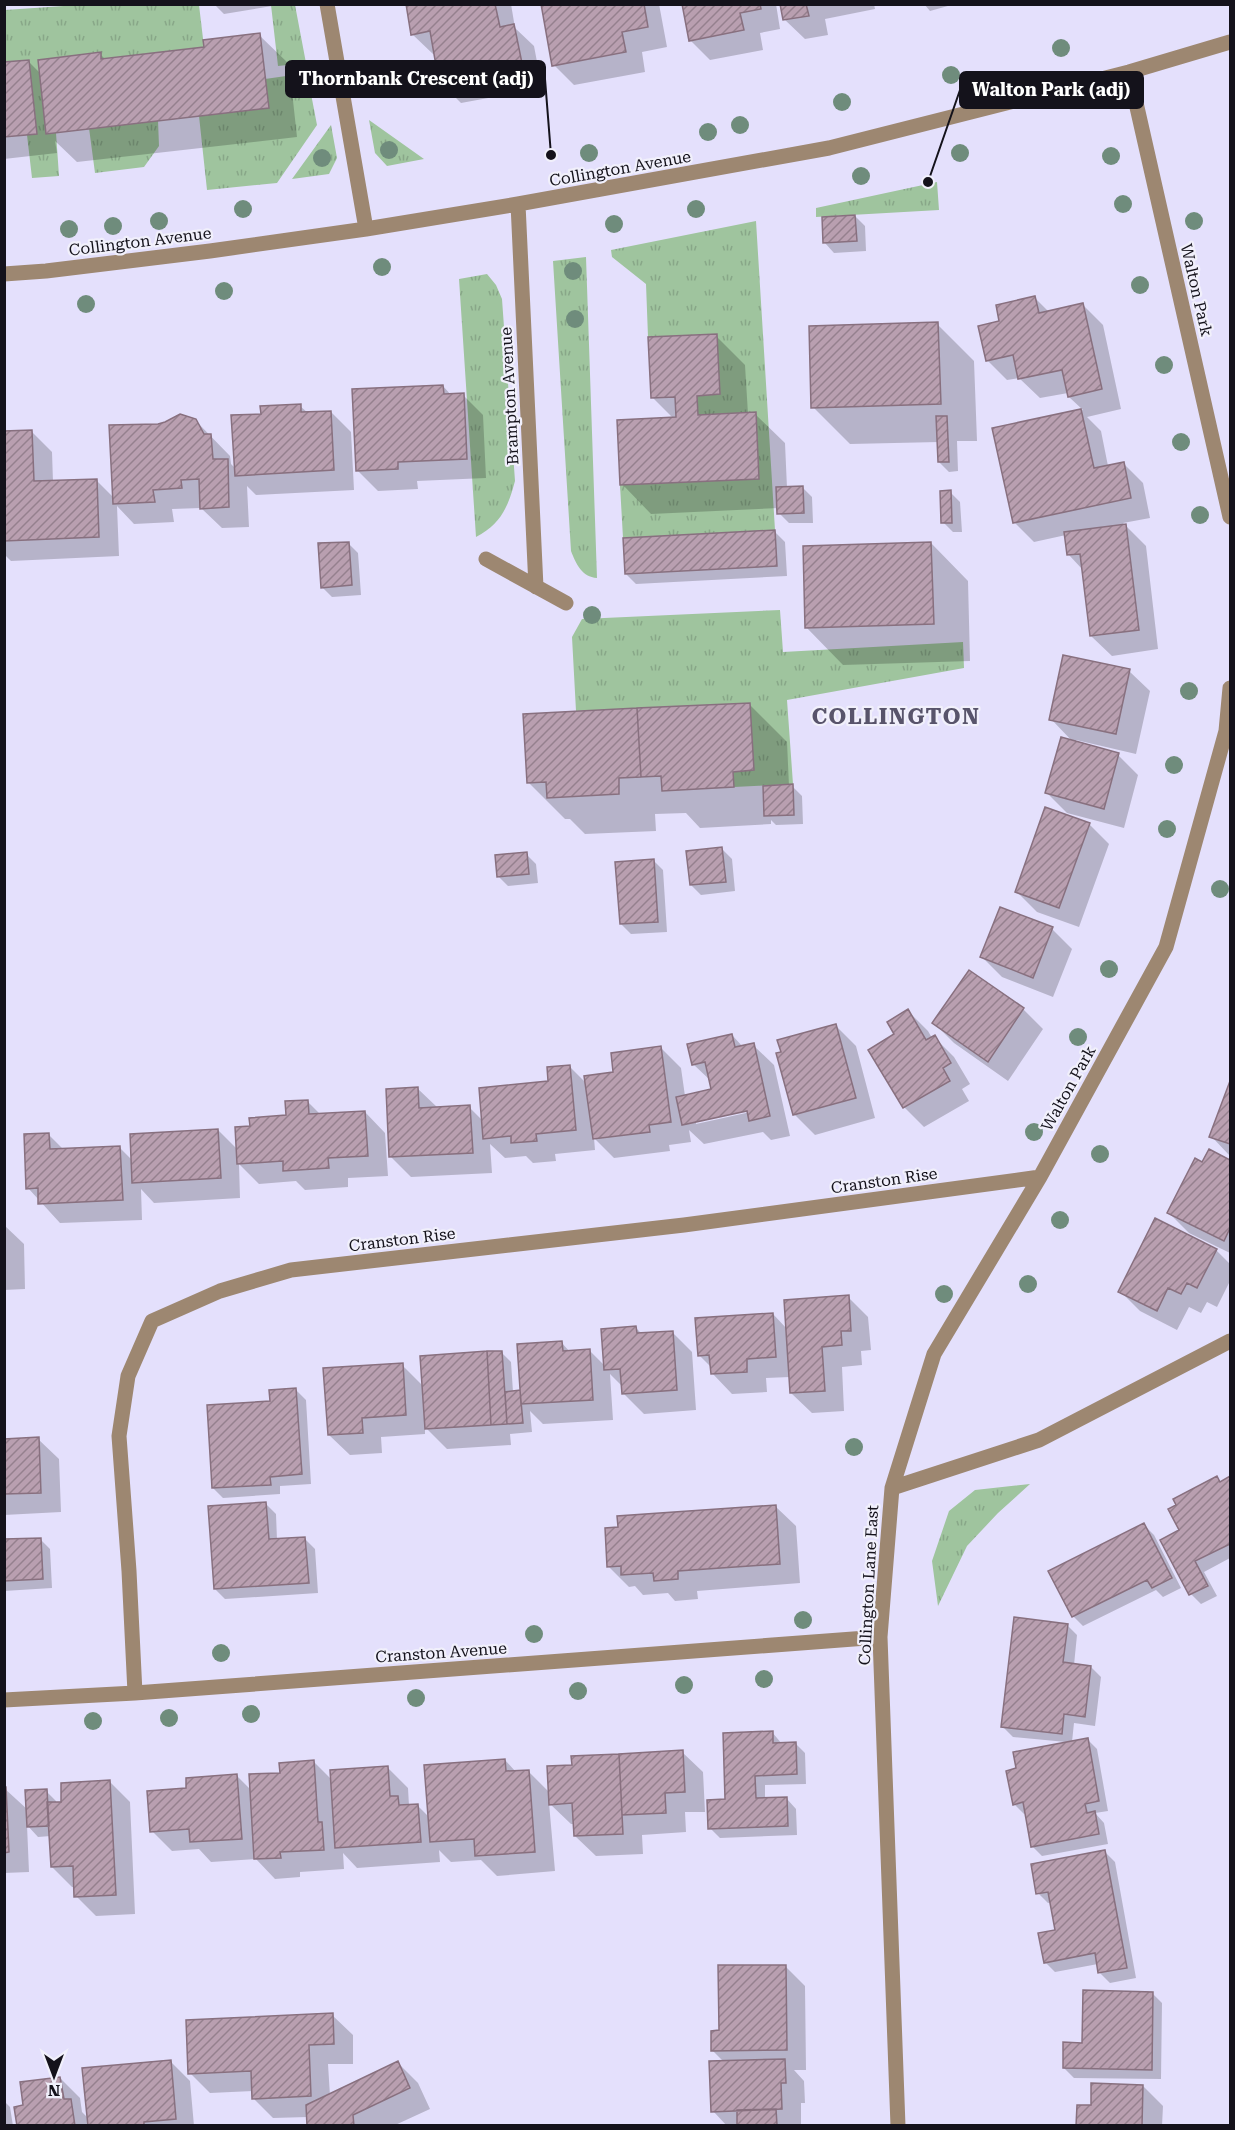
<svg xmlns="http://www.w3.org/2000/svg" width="1235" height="2130" viewBox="0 0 1235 2130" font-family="'Roboto Serif',serif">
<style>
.grass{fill:url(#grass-tufts)}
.shadow{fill:#0003;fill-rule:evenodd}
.building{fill:url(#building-hatch);stroke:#88707f;stroke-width:1.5}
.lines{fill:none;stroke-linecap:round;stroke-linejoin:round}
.minor{stroke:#9d8771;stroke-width:15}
.tree{fill:#6f8c7c}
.labels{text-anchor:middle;stroke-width:4.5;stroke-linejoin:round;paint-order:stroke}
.street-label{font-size:16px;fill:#14121b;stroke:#f1f0fb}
.district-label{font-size:22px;font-weight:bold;letter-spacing:1.5px;fill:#58546b;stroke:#f1f0fb}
.leader{fill:none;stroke:#14121b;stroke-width:2}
.callout-dot{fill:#14121b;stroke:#f1f0fb;stroke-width:2}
.callout{fill:#14121b;stroke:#14121b;stroke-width:2}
.callout-label{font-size:18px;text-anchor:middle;font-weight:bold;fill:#fff}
</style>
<defs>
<pattern id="grass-tufts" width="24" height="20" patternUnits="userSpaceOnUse" patternTransform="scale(1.5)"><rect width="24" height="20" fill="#9fc49e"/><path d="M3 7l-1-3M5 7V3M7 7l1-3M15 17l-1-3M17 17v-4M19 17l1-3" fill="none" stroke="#88a788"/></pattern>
<pattern id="building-hatch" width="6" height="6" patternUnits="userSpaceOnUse" patternTransform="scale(1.5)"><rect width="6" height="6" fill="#b99fb0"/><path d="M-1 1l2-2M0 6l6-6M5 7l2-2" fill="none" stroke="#95808e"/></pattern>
</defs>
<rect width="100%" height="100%" fill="#e4e0fc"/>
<!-- grass -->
<path class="grass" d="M93 4 199 5 204 47 101 59 100 53 38 60 46 133H56L59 176 32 178 27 135 37 133 29 60 5 62V10Z
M271 5H295L306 63 278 66Z
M307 73 317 125 277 183 207 190 199 116 265 79Z
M158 120 159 146 144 167 95 173 89 128Z
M369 120 424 159 387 166 375 153Z
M331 125 337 158 329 174 292 179Z
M937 182 939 210 816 217V208Z
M756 221 775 530 623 538 620 485 759 478 756 412 698 415 697 396 720 394 717 334 648 337 646 284 612 257 611 250Z
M586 257 597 578C582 577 576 564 571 551L553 261Z
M487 274 496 285 502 299 515 481C508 507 501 524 476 537L459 279Z
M780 610 783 652 963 642 964 668 787 700 793 784 734 787 733 772 753 770 750 703 576 711 572 637 582 619Z
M1030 1484 998 1513 967 1546 938 1606 932 1561 949 1511 975 1490Z"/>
<!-- shadow -->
<path class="shadow" d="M214 4H272V6L224 14Z
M407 4H511L515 28 534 46 542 88 461 103 441 83 435 54H433L412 34Z
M542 4H659L667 47 642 52 645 72 574 85 554 65Z
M683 4H776L780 29 760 33 763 50 710 60 690 40Z
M781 4H874L875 9 825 19 828 35 805 39 784 19Z
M924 4H955L930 11Z
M259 35 289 64 297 137 77 162 55 141 57 153 4 159V64L28 61 41 74 100 54 106 60 205 49Z
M855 216 865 226 866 251 834 253 825 243Z
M1035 298 1049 312 1083 305 1103 325 1121 409 1087 417 1101 431 1108 466 1123 463 1143 483 1150 518 1123 523 1146 546 1158 649 1112 656 1091 636 1083 570 1068 554 1066 535 1034 542 1014 522 994 430 1083 410 1069 397 1068 393 1040 398 1019 378 1007 380 987 360 1001 322Z
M937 324 974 361 977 441H957L958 471 949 472 939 462V442L850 444 813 407Z
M716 336 745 365 748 414H755L785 443 787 488 802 487 812 497 813 523H789L779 513V508L651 514 622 484 673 418 653 398Z
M443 386 451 395H463L483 415 486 478 417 481 418 489 378 491 357 470Z
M300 406 308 413 331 412 351 432 354 490 256 495 247 486 249 527 222 528 201 508 172 509 174 522 134 524 117 506 119 556 11 561 4 554V432L31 431 52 452 53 482 96 480 114 498 159 425 195 420 230 456 231 464 236 469 262 415Z
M950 492 960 502 962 532H953L943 522Z
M775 532 785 542 787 576 636 584 626 574Z
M348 543 358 553 361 595 332 597 322 587Z
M931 543 968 581 970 661 843 665 806 627Z
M1129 671 1150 691 1136 754 1076 740V743L1118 755 1138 775 1124 828 1067 813 1047 793 1074 743 1051 719Z
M750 705 787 742 789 786H792L802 796 803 824 776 825 771 820V824L700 828 686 813 655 814 656 831 585 834 570 819H565L528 782Z
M1089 824 1109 844 1079 927 1037 912 1017 892Z
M722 849 732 859 735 891 701 895 691 885Z
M526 854 536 864 538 883 508 886 498 876Z
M653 860 663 870 667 932 631 934 621 924Z
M1052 929 1072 949 1053 997 1002 977 982 957Z
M1023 1009 1043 1029 1008 1081 954 1043 934 1023Z
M908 1011 928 1031 932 1038 934 1037 954 1057 970 1084 962 1089 969 1101 924 1127 904 1107 896 1035Z
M836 1026 856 1046 875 1118 815 1135 795 1115 778 1054Z
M732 1035 743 1047 753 1045 774 1065 790 1136 771 1140 763 1132 704 1144 689 1130 691 1142 669 1145 670 1151 614 1158 594 1138 595 1150 555 1154 556 1161 533 1163 526 1156 505 1158 490 1144 492 1173 411 1177 391 1157 417 1088 438 1108 469 1107 483 1121 550 1083 569 1066 586 1083 615 1073 661 1048 681 1068 685 1096 713 1090 711 1081 693 1064ZM754 1108 755 1111 696 1124V1120Z
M1230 1085V1156L1211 1136Z
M307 1101 321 1115 365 1112 385 1133 388 1176 348 1178V1187L305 1190 296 1181 259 1184 239 1164 240 1198 154 1203 141 1189 142 1220 60 1223 28 1188 49 1135 64 1150 120 1148 133 1161 218 1130 238 1150 252 1128 287 1117Z
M1209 1151 1230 1162V1253L1189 1233 1169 1213 1203 1164Z
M4 1225 24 1244 25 1289 4 1290Z
M1216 1250 1230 1264V1281L1217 1307 1207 1302 1201 1313 1189 1307 1177 1330 1140 1311 1120 1291Z
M848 1297 868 1317 871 1350 861 1351 862 1365 842 1367 844 1411 812 1413 791 1393 790 1377 766 1378 767 1392 732 1394 712 1373V1368L699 1355 773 1314 787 1329Z
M636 1328 642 1334 672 1332 692 1352 696 1410 644 1414 623 1393V1387L610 1374 613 1420 543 1424 530 1411 532 1432 510 1434 511 1445 447 1449 425 1427V1434L381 1437 382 1453 350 1455 329 1435 402 1365 424 1387 501 1352 511 1362 513 1392H520L522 1394 561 1342 570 1352 590 1351 605 1366Z
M296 1390 306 1400 311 1484 280 1486V1494L223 1498 213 1488 271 1403Z
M38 1439 59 1459 61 1512 4 1515V1440Z
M1217 1478 1222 1483 1230 1478V1558L1204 1572 1217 1596 1201 1604 1191 1594 1163 1541 1181 1531Z
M266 1504 276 1514 277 1540 305 1539 315 1549 318 1593 225 1599 215 1589Z
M775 1506 796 1526 800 1583 697 1591 698 1599 675 1601 668 1593 643 1595 635 1586 629 1587 609 1567Z
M1144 1525 1154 1535 1181 1588 1163 1597 1156 1590 1083 1626 1073 1616Z
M40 1539 50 1549 52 1588 4 1591V1541Z
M1067 1625 1077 1635 1074 1665 1091 1667 1101 1677 1095 1726 1074 1723 1072 1742 1087 1739 1097 1749 1108 1811 1095 1813 1104 1823 1108 1844 1042 1856 1032 1846 1026 1813 1024 1814 1014 1804 1018 1770 1066 1742 1013 1737 1003 1727Z
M772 1732 782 1744 795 1743 805 1753 806 1784 765 1785V1799H787L796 1809 797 1835 720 1838 710 1828Z
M682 1752 703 1772 705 1812H685L686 1832 642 1835 643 1854 596 1856 575 1836V1824H571L549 1803 555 1871 497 1876 481 1860 451 1862 439 1850 440 1862 357 1868 343 1853 344 1869 300 1872V1877L275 1879 256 1859 211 1862 199 1849 172 1851 152 1831 188 1789 237 1776 251 1790 281 1774 314 1762 332 1780 388 1768 408 1788 409 1806 417 1805 429 1817 505 1760 516 1772 528 1771 550 1793 573 1766Z
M110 1782 130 1802 135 1914 96 1916 76 1896 75 1887H72L52 1867 51 1836 38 1837 27 1825 29 1872 4 1873V1788L28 1810 46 1791 56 1801V1803H63Z
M1105 1852 1115 1862 1136 1978 1110 1983 1100 1973 1098 1964 1055 1972 1045 1962 1057 1931 1052 1902 1048 1903 1038 1893Z
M785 1966 805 1986 806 2070H794L804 2081 805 2103H801V2126H727L713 2111 724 2062 712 2050 720 2031Z
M1152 1993 1162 2003 1161 2079 1074 2078 1064 2068Z
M332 2015 353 2035V2064H328L330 2096 398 2063 418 2083 430 2109 393 2126H308V2117L273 2118 253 2098V2091L210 2093 190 2073Z
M170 2061 190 2081 194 2126H18L25 2107 60 2078 80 2098 82 2112 88 2118Z
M1143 2086 1163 2106 1162 2126H1078L1092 2106Z
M4 2101 10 2107 13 2126H4Z"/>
<!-- building -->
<path class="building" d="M406 4H495L500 27 514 24 523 68 439 83 430 31 411 35Z
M541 4H644L648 27 622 32 626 52 552 66Z
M682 4H760L761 9 740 13 744 30 689 41Z
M780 4H806L809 16 783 20Z
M260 33 269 108 46 134 38 60 101 52V59L204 47 203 40Z
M29 60 37 134 4 137V62Z
M855 215 857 241 823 243 822 217Z
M1035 296 1039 313 1083 303 1102 389 1068 397 1062 370 1018 379 1013 355 986 361 978 326 999 321 996 305Z
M938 322 941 404 811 408 809 326Z
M717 334 720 394 697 396 698 415 756 412 759 479 620 485 617 420 676 417 675 397 651 398 648 337Z
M443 385 444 394 464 393 467 459 398 462V469L356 471 352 389Z
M301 404V412L331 411 334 470 235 476 231 415 261 414 260 406Z
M1081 409 1094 468 1124 462 1131 498 1013 523 992 428Z
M180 414 196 419 204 434H211L213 459H228L229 507 200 509 199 479 181 480 182 488 153 490 155 502 113 504 109 425 158 424 165 422Z
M936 416H947L949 462H938Z
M32 430 34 481 97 479 99 537 4 541V431Z
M803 486 804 513 777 514 776 487Z
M951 490 952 523H941L940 491Z
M1126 524 1139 630 1090 636 1080 554 1067 555 1064 532Z
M775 530 777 566 625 574 623 538Z
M349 542 352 585 321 588 318 543Z
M931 542 934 624 805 628 803 546Z
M1063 655 1130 669 1116 734 1049 720Z
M750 703 754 770 733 772 734 787 662 791 661 776 641 777 637 708Z
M637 708 641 777 619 778V794L547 798 546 782 527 783 523 714Z
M1061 737 1119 753 1104 809 1045 793Z
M793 784 794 815 764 816 763 786Z
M1045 807 1090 823 1059 908 1015 892Z
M722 847 726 882 690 885 686 851Z
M527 852 529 874 497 877 495 855Z
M654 859 658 922 620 924 615 862Z
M1000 907 1053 927 1033 978 980 957Z
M969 970 1024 1008 988 1062 932 1023Z
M908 1009 926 1040 935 1035 951 1063 943 1068 950 1081 903 1108 868 1050 894 1034 887 1022Z
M836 1024 856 1098 793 1115 776 1053 781 1052 777 1040Z
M732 1034 735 1047 754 1043 770 1116 749 1121 747 1111 682 1125 676 1097 711 1089 705 1062 692 1065 687 1044Z
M661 1046 671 1122 649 1125 650 1132 593 1139 584 1076 613 1072 611 1053Z
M570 1065 576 1130 536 1134 537 1141 511 1143V1136L483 1139 479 1088 548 1081 547 1067Z
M1230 1081V1144L1209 1137Z
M418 1087 419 1108 470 1105 473 1153 389 1157 386 1089Z
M308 1100 309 1114 365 1111 368 1156 328 1158 329 1168 283 1171V1161L237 1164 235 1127 250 1126 249 1118 286 1115 285 1101Z
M218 1129 221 1178 132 1183 130 1134Z
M49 1133 50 1149 120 1146 123 1200 38 1204V1188L26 1189 24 1134Z
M1209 1149 1230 1160V1228L1224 1241 1167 1213 1195 1158 1202 1162Z
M1155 1218 1217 1249 1197 1288 1187 1283 1181 1294 1168 1288 1157 1311 1118 1292Z
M849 1295 851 1331H841L842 1345 822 1347 825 1391 790 1393 784 1300Z
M773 1313 776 1357 747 1359V1372L711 1374 709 1355 698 1356 695 1318Z
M636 1326 637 1333 673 1331 677 1390 622 1394 620 1369 604 1370 601 1329Z
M562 1341 563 1351 590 1349 593 1400 521 1404 517 1344Z
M487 1351H502L507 1424 491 1425Z
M487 1351 491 1425 425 1429 420 1356Z
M403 1363 406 1415 362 1418 363 1433 328 1435 323 1368Z
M296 1388 302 1474 270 1477 271 1485 212 1488 207 1405 270 1401 269 1390Z
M520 1390 523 1423 507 1424 505 1392Z
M39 1437 41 1493 4 1494V1439Z
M1217 1476 1220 1482 1230 1476V1544L1195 1561 1208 1586 1189 1595 1160 1540 1179 1530 1168 1509 1176 1505 1173 1499Z
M266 1502 269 1539 305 1537 309 1583 214 1589 208 1506Z
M776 1505 780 1564 678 1571V1579L654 1581 653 1573 621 1575V1566L607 1567 605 1528 618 1527 617 1516Z
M1144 1523 1172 1578 1152 1588 1147 1580 1072 1617 1048 1571Z
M41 1538 43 1579 4 1581V1539Z
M1014 1617 1068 1624 1063 1662 1091 1666 1085 1717 1064 1714 1062 1734 1001 1727Z
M773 1731V1743L796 1742 797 1774 755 1776 756 1798 787 1797 788 1826 708 1829 707 1800 725 1799 723 1733Z
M1088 1738 1099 1801 1085 1804 1087 1813 1095 1811 1099 1834 1031 1847 1023 1802 1013 1805 1006 1771 1016 1768 1013 1752Z
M683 1750 685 1792 665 1793 666 1813 622 1815 619 1754Z
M619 1754 623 1834 574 1836 572 1803 549 1805 547 1766 572 1765 571 1756Z
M505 1759 506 1771 529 1770 535 1852 475 1856 474 1839 430 1842 424 1765Z
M314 1760 318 1822H322L324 1850 280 1852 281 1858 254 1859 249 1774 280 1773 279 1763Z
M388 1766 390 1796H398L399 1805 418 1804 421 1842 335 1848 330 1770Z
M237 1774 242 1839 190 1842 189 1829 150 1832 147 1791 186 1788V1778Z
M110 1780 116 1895 74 1897 73 1866 51 1867 47 1802H61V1783Z
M4 1787H6L9 1852 4 1853Z
M47 1789 49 1826 27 1827 25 1790Z
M1105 1850 1127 1968 1098 1973 1095 1953 1044 1963 1038 1933 1055 1930 1048 1892 1036 1894 1031 1864Z
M718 1965H786L787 2050 711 2051V2031L719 2030Z
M1083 1990 1153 1992 1152 2070 1063 2068V2042L1082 2043Z
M333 2013 334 2044 309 2045 311 2096 252 2099 251 2071 188 2074 186 2020Z
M785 2059 786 2083H781L782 2109 711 2112 709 2061Z
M171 2060 176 2119 144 2122V2126H88L82 2068Z
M398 2061 410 2088 353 2115 354 2126H307L306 2105Z
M60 2077 64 2099H71L75 2126H17L14 2107 23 2105 20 2082Z
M1091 2083 1143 2085 1142 2126H1076L1077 2105H1091Z
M776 2109 777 2125 737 2126V2110Z"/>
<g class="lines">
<!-- minor -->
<path class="minor" d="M327 4 366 229
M1129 72 1230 517
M518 204 536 587
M4 274 46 271 210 251 366 229 518 204 829 148 1129 72 1230 42
M486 559 566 603
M892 1488 1039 1440 1230 1341
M135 1693 129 1571 119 1436 128 1376 152 1321 220 1291 291 1270 684 1225 1040 1177
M4 1700 135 1693 880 1637
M898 2126 880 1637 892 1488 934 1354 1040 1177 1166 947 1226 731 1230 688"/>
</g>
<!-- trees -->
<g class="tree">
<circle cx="1061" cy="48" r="9"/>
<circle cx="951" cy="75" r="9"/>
<circle cx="842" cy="102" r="9"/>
<circle cx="740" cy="125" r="9"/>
<circle cx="708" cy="132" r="9"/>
<circle cx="389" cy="150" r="9"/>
<circle cx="589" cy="153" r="9"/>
<circle cx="960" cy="153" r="9"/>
<circle cx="1111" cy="156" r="9"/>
<circle cx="322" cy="158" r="9"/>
<circle cx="861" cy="176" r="9"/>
<circle cx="1123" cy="204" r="9"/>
<circle cx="243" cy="209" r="9"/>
<circle cx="696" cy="209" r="9"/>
<circle cx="159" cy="221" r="9"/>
<circle cx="1194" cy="221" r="9"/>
<circle cx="614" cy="224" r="9"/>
<circle cx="113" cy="226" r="9"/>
<circle cx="69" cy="229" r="9"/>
<circle cx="382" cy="267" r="9"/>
<circle cx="573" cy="271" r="9"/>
<circle cx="1140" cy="285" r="9"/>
<circle cx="224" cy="291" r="9"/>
<circle cx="86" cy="304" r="9"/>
<circle cx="575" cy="319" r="9"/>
<circle cx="1164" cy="365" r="9"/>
<circle cx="1181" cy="442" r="9"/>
<circle cx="1200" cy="515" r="9"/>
<circle cx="592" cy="615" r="9"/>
<circle cx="1189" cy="691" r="9"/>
<circle cx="1174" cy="765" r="9"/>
<circle cx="1167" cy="829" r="9"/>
<circle cx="1220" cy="889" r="9"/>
<circle cx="1109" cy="969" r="9"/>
<circle cx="1078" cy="1037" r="9"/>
<circle cx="1034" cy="1132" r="9"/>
<circle cx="1100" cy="1154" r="9"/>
<circle cx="1060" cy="1220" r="9"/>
<circle cx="1028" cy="1284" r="9"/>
<circle cx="944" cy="1294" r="9"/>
<circle cx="854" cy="1447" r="9"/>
<circle cx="803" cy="1620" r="9"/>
<circle cx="534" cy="1634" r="9"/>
<circle cx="221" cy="1653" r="9"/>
<circle cx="764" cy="1679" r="9"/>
<circle cx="684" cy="1685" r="9"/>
<circle cx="578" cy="1691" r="9"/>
<circle cx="416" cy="1698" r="9"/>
<circle cx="251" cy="1714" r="9"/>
<circle cx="169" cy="1718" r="9"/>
<circle cx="93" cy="1721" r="9"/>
</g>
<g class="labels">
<!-- street labels -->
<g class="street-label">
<text transform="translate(620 168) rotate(-10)" y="6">Collington Avenue</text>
<text transform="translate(140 241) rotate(-7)" y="6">Collington Avenue</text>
<text transform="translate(1197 290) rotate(77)" y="6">Walton Park</text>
<text transform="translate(509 396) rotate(-93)" y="6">Brampton Avenue</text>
<text transform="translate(1068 1088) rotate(-61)" y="6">Walton Park</text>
<text transform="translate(884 1180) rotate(-8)" y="6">Cranston Rise</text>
<text transform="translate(402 1239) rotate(-7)" y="6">Cranston Rise</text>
<text transform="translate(868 1585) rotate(-87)" y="6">Collington Lane East</text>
<text transform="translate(441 1652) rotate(-4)" y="6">Cranston Avenue</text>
</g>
<!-- district labels -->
<g class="district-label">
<text x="896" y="724">COLLINGTON</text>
</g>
</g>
<!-- callouts -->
<path class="leader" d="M551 155L545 79M928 182L960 90"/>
<g class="callout-dot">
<circle cx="551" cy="155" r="6"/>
<circle cx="928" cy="182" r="6"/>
</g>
<g class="callout">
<rect x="286" y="61" width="259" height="36" rx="6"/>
<rect x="960" y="72" width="183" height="36" rx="6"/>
</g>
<g class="callout-label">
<text x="416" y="85">Thornbank Crescent (adj)</text>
<text x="1051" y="96">Walton Park (adj)</text>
</g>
<!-- border -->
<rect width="1235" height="2130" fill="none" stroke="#14121b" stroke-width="12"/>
<!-- north arrow -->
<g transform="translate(54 2076) rotate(180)" stroke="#f1f0fb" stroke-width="4.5" paint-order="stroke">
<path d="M0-4.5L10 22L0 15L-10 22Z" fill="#14121b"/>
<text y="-9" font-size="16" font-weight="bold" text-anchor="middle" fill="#14121b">N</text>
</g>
</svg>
